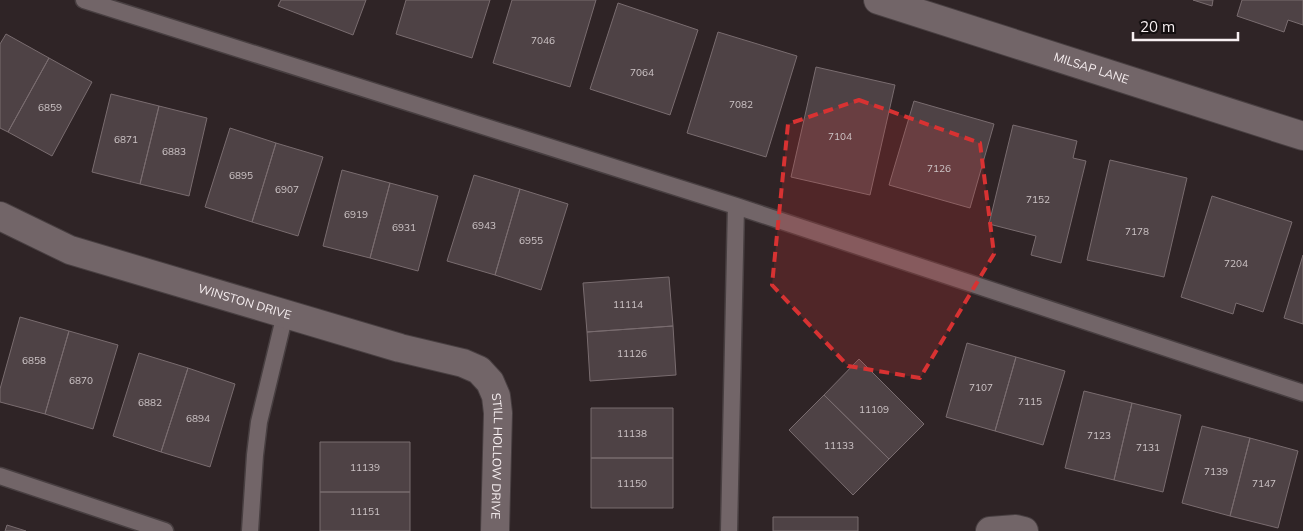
<svg xmlns="http://www.w3.org/2000/svg" width="1303" height="531" viewBox="0 0 1303 531" font-family="Mulish,sans-serif">
<style>
.building{fill:#4e4245;stroke:#796c6f}
.lines{fill:none;stroke-linecap:round;stroke-linejoin:round}
.service-casing{stroke:#483f41;stroke-width:19}
.minor-casing{stroke:#483f41;stroke-width:30}
.service{stroke:#726568;stroke-width:16}
.minor{stroke:#726568;stroke-width:28}
.marked{fill:#d83232;fill-opacity:0.2;stroke:#d83232;stroke-width:4;stroke-dasharray:10 6;stroke-linejoin:round}
.labels{text-anchor:middle;stroke-width:4;stroke-linejoin:round;paint-order:stroke}
.number-label{font-size:10px;fill:#cdc4c6}
.street-label{font-size:12px;fill:#f7eff1;stroke:#140f10}
</style>
<rect width="100%" height="100%" fill="#2f2426"/>
<!-- building -->
<path class="building" d="M281 0H366L353 35 278 6Z
M406 0H490L472 58 396 34Z
M512 0H596L570 87 493 63Z
M1193 0H1213L1212 6Z
M1242 0H1303V25L1288 20 1284 32 1237 16Z
M618 3 698 30 670 115 590 89Z
M718 32 797 56 766 157 687 133Z
M6 34 49 58 8 132 0 128V44Z
M49 58 92 82 52 156 8 132Z
M816 67 895 85 870 195 791 177Z
M111 94 159 106 140 184 92 172Z
M914 101 994 124 970 208 889 185Z
M159 106 207 118 189 196 140 184Z
M1013 125 1077 141 1073 158 1086 161 1061 263 1031 255 1036 236 989 224Z
M230 128 276 143 252 222 205 207Z
M276 143 323 157 298 236 252 222Z
M1110 160 1187 178 1164 277 1087 260Z
M342 170 390 183 370 258 323 246Z
M474 175 520 189 495 275 447 261Z
M390 183 438 196 418 271 370 258Z
M520 189 568 204 541 290 495 275Z
M1212 196 1292 222 1263 312 1236 303 1233 314 1181 297Z
M1303 255V324L1284 318Z
M669 277 673 326 587 332 583 283Z
M20 317 69 331 45 414 0 402V389Z
M673 326 676 375 590 381 587 332Z
M69 331 118 345 93 429 45 414Z
M967 343 1016 357 995 431 946 417Z
M139 353 188 368 161 452 113 436Z
M1016 357 1065 371 1043 445 995 431Z
M859 359 924 424 889 459 824 395Z
M188 368 235 384 210 467 161 452Z
M1084 391 1132 403 1114 480 1065 468Z
M824 395 889 459 853 495 789 430Z
M1132 403 1181 415 1163 492 1114 480Z
M591 408H673V458H591Z
M1202 426 1250 438 1230 516 1182 503Z
M1250 438 1298 451 1278 528 1230 516Z
M320 442H410V492H320Z
M591 458H673V508H591Z
M320 492H410V531H320Z
M773 517H858V531H773Z
M7 525 26 531H5Z"/>
<g class="lines">
<!-- service casing -->
<g class="service-casing">
<path id="service" d="M84 0 736 206 1303 393
M0 476 165 531
M250 531 255 455 259 422 285 314
M729 531 736 206"/>
</g>
<!-- minor casing -->
<g class="minor-casing">
<g id="minor">
<path id="s1" d="M878 0 1303 136"/>
<path id="s2" d="M0 216 70 250 400 348 463 363 479 370 490 382 496 396 498 413 495 531"/>
<path d="M990 531 1016 529 1024 531"/>
</g>
</g>
<!-- service -->
<use href="#service" class="service"/>
<!-- minor -->
<use href="#minor" class="minor"/>
</g>
<!-- marked area -->
<path class="marked" d="M859 100 980 143 994 254 920 378 848 366 772 285 788 124Z"/>
<g class="labels">
<!-- number labels -->
<g class="number-label">
<text x="543" y="44">7046</text>
<text x="642" y="76">7064</text>
<text x="741" y="108">7082</text>
<text x="50" y="111">6859</text>
<text x="840" y="140">7104</text>
<text x="126" y="143">6871</text>
<text x="174" y="155">6883</text>
<text x="939" y="172">7126</text>
<text x="241" y="179">6895</text>
<text x="287" y="193">6907</text>
<text x="1038" y="203">7152</text>
<text x="356" y="218">6919</text>
<text x="484" y="229">6943</text>
<text x="404" y="231">6931</text>
<text x="1137" y="235">7178</text>
<text x="531" y="244">6955</text>
<text x="1236" y="267">7204</text>
<text x="628" y="308">11114</text>
<text x="632" y="357">11126</text>
<text x="34" y="364">6858</text>
<text x="81" y="384">6870</text>
<text x="981" y="391">7107</text>
<text x="1030" y="405">7115</text>
<text x="150" y="406">6882</text>
<text x="874" y="413">11109</text>
<text x="198" y="422">6894</text>
<text x="632" y="437">11138</text>
<text x="1099" y="439">7123</text>
<text x="839" y="449">11133</text>
<text x="1148" y="451">7131</text>
<text x="365" y="471">11139</text>
<text x="1216" y="475">7139</text>
<text x="632" y="487">11150</text>
<text x="1264" y="487">7147</text>
<text x="365" y="515">11151</text>
</g>
<!-- street labels -->
<g class="street-label">
<text dy="4" stroke="none"><textPath href="#s1" startOffset="224">MILSAP LANE</textPath></text>
<text dy="4" stroke="none"><textPath href="#s2" startOffset="260">WINSTON DRIVE</textPath></text>
<text dy="4" stroke="none"><textPath href="#s2" startOffset="596">STILL HOLLOW DRIVE</textPath></text>
</g>
</g>
<!-- scale -->
<path d="M1133 32v8h105v-8" fill="none" stroke="#f7eff1" stroke-width="2.5"/>
<text x="1140" y="32" font-size="15" fill="#f7eff1" stroke="#140f10" stroke-width="4" paint-order="stroke">20 m</text>
</svg>
